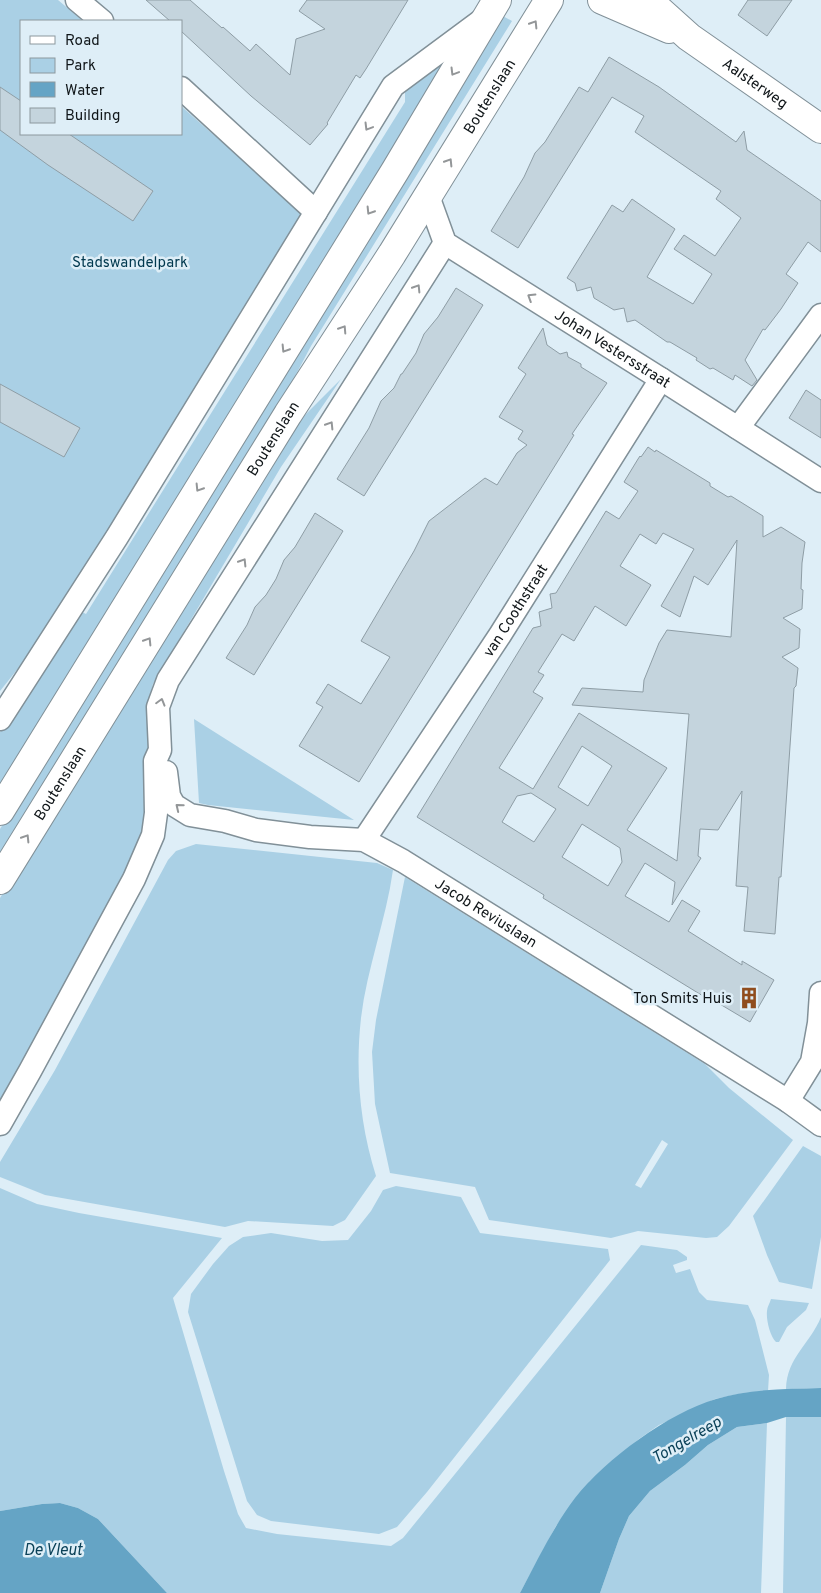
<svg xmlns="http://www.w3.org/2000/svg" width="821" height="1593" viewBox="0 0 821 1593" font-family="Overpass,sans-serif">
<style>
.green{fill:#aad0e5;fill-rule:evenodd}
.water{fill:#65a4c5}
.building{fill:#c4d4dd;stroke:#8e9da5;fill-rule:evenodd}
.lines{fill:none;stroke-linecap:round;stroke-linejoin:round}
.minor-casing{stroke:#819098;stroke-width:25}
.major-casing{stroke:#819098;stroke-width:30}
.minor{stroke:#fff;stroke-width:22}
.major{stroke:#fff;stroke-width:28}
.oneway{stroke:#939698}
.labels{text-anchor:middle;stroke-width:5;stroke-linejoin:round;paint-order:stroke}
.street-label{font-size:15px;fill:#101619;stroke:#deeef7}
.park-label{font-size:15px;fill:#00384e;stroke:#deeef7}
.poi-label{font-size:15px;fill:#101619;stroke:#deeef7;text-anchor:end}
.water-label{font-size:16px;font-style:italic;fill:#0a4158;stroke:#deeef7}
</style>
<rect width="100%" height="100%" fill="#deeef7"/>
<!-- green -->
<path class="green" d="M0 0H58L83 21H21V134H181V106L208 130 312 219 28 656 0 691Z
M501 15 512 21 311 346 282 401 0 859V829L446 108Z
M442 59 447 62 0 791V732L27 693 78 610 86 614 405 102V91Z
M341 379 281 467 153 684 148 701 151 812 145 838 0 1109V898L289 431Z
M194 719 354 820 208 805 199 803Z
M196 844 377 863 393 870C386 920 367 968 361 1018 355 1072 360 1125 376 1176L345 1220 333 1226 248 1221 225 1227 45 1195 0 1177V1162L55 1070 168 860 176 851Z
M405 877 705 1064 729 1088 793 1140 729 1226 717 1237 706 1238 638 1231 611 1238 489 1220 475 1187 390 1173 375 1104 372 1052 376 1020ZM662 1140 668 1144 641 1188 635 1185Z
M803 1146 821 1156V1237L812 1289 779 1282 767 1255 753 1216Z
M396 1186 461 1197 480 1233 608 1249 610 1260 427 1492 397 1527 379 1534 271 1521 257 1515 247 1501 188 1312 191 1294 213 1264 229 1246 243 1237 271 1233 322 1241 348 1240 371 1211 383 1190Z
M0 1188 37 1204 79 1213 222 1238 173 1298 224 1471 238 1514 246 1528 277 1534 391 1546 403 1538 641 1245 677 1250 687 1257V1260L673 1265 676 1273 690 1269 699 1292 707 1300 748 1305 755 1320 769 1375 768 1391 743 1393 715 1399 659 1425 639 1439 590 1481 556 1526 520 1593H167L98 1519 78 1508 60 1503 42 1504 0 1511Z
M771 1299 809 1303 806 1310 787 1327 779 1342H776C770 1336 766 1320 767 1311 767 1307 770 1303 771 1299Z
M821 1317V1388L786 1389C787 1357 810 1344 821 1317Z
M786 1417H821V1593H783Z
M767 1423 761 1593H600L619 1539 629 1516 650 1491 685 1465 708 1445 737 1427Z"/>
<!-- water -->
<path class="water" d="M821 1388V1417H786L767 1423 737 1427 708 1445 685 1465 650 1491 629 1516 619 1539 600 1593H520C537 1561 553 1527 575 1498 606 1459 668 1413 716 1399 749 1389 786 1389 821 1388Z
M60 1503 78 1508 98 1519 167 1593H0V1511L42 1504Z"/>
<!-- building -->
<path class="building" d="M146 0H190L222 28 223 27 250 51 256 44 290 75 296 39 325 29 299 11 307 0H408L366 69 360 78 356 75 327 123 328 124 310 145 251 96 181 31V21H170Z
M748 0H792L767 36 738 15Z
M609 57 659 87 736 142 744 131 747 150 821 201V252L808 242 786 274 798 283 781 309 765 330 763 329 745 360 757 380 752 386 735 375 733 380 713 368 710 369 696 360 697 358 670 342H667L635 320 627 322 624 308 614 310 594 298 591 287 577 291 575 283 567 278 612 205 623 212 632 199 675 229 647 277 693 304 712 274 674 249 684 235 715 256 741 218 716 199 721 191 635 132 644 116 612 97 518 248 491 231 524 177 535 153 545 142 579 87 588 92Z
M0 87 21 101V134H69L153 191 133 221 48 165 0 130Z
M456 288 483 305 364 496 337 479 369 428 381 401 394 388 401 374H402L416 353 424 334 438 317Z
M543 328 547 345 560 354 567 352 568 357 581 364V367L607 383 572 434 574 435 359 782 299 746 323 707 316 703 328 684 361 704 390 657 361 641 414 551 429 521 485 478 497 485 517 453 527 445 518 439 523 431 499 417 526 374 518 368Z
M0 384 80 428 64 457 0 422Z
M806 390 821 400V438L789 418Z
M648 447 655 452 656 450 710 483V486L728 497 731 496 763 516V537L781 527 805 542 802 563 801 589 803 590 802 609 783 618 800 629 799 648 782 657 798 668 796 686 794 688 781 877H779L775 934 744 931 748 887 736 886 742 791 718 830 700 829 698 856 701 858 672 905 675 882 645 863 625 896 669 922 682 900 700 911 688 931 742 965V961L774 980 750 1022 703 994V996L579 920 543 898 544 895 417 817 533 628 541 626 539 612 552 608 550 594 556 593 606 511 619 519 638 491 624 482 638 459 640 456 641 457ZM663 533 694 549 661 606 680 617 694 576 708 585 737 540 731 637 667 630 659 643 644 680 643 692 582 688 572 705 689 714 677 861 627 830 667 768 579 713 533 789 499 768 543 698 533 692 544 675 538 672 562 634 574 641 595 606 626 626 651 585 620 566 640 534 656 544ZM582 746 612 766 588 806 558 787ZM531 793 556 809 534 842 502 822 517 796ZM582 824 620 848 622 862 608 886 562 857Z
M315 513 343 531 254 675 226 658 247 625 255 607 266 595 276 579 284 560 295 547Z"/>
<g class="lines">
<!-- minor casing -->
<g class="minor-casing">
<g id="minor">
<path d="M77 0 102 21"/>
<path d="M181 88 316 212"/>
<path id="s1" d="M428 196 445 243 661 379 821 481"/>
<path d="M738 428 821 315"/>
<path d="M0 719 117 537 393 86 482 20"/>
<path id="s2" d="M166 772 169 796 174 805 190 815 225 821 256 830 310 837 364 840 403 861 788 1101 821 1125"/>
<path id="s3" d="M364 840 500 635 661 379"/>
<path d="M788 1101 812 1062 819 1023 821 993"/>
<path d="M0 1124 30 1071 134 879 153 835 156 813 155 761 160 750 158 707 168 680 445 243"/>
</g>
</g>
<!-- major casing -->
<g class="major-casing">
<g id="major">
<path d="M602 0 669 29"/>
<path id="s4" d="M648 0 689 37 821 129"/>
<path d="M0 811 395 171 497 0"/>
<path id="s5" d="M0 880 288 414 392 254 549 0"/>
</g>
</g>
<!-- minor -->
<use href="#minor" class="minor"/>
<!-- major -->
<use href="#major" class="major"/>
</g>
<!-- one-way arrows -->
<defs><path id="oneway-chevron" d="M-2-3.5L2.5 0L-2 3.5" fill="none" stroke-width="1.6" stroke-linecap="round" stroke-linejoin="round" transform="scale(1.25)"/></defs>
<g class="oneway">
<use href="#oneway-chevron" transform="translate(534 24) rotate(-58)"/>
<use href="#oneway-chevron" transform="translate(454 72) rotate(121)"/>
<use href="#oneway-chevron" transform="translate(368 127) rotate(121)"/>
<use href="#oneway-chevron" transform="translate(449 162) rotate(-58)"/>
<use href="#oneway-chevron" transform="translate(370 211) rotate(122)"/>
<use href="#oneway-chevron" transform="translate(417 288) rotate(-58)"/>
<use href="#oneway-chevron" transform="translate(531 297) rotate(-148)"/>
<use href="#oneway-chevron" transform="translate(343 329) rotate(-57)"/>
<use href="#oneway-chevron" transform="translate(285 349) rotate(122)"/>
<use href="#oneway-chevron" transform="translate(330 425) rotate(-58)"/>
<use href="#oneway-chevron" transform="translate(199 488) rotate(122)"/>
<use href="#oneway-chevron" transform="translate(243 562) rotate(-58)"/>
<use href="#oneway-chevron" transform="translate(148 641) rotate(-58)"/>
<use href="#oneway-chevron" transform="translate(161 702) rotate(-74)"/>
<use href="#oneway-chevron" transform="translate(179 807) rotate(-141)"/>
<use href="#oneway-chevron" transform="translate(26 838) rotate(-58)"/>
</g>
<!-- icons -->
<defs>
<g id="building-bare" transform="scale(1.725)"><path d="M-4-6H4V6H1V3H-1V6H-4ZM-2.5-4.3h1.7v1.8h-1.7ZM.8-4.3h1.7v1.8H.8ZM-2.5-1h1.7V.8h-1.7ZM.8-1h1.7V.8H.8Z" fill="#904d1e" stroke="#deeef7" stroke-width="2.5" paint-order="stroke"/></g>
</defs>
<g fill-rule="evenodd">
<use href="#building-bare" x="749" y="998"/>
</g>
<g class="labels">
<!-- street labels -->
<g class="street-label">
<text dy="5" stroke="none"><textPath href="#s4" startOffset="136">Aalsterweg</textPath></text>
<text dy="5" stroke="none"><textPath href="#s5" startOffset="924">Boutenslaan</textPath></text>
<text dy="5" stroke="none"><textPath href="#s1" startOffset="248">Johan Vestersstraat</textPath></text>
<text dy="5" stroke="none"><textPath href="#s5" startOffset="519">Boutenslaan</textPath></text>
<text dy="5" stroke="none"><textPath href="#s3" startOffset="275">van Coothstraat</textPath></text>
<text dy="5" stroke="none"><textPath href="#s5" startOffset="114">Boutenslaan</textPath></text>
<text dy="5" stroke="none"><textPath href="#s2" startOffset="372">Jacob Reviuslaan</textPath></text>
</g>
<!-- park labels -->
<g class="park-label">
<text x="130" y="267">Stadswandelpark</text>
</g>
<!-- poi labels -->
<g class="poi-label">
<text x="732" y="1003">Ton Smits Huis</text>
</g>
<!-- water labels -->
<g class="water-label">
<text transform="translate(686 1439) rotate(-30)" y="6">Tongelreep</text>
<text x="53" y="1555">De Vleut</text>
</g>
</g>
<!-- legend -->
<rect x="20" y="20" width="162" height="115" fill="#deeef7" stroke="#8c989e"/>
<rect x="30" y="36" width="25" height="8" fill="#ffffff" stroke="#8c989e"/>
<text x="65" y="45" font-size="15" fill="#101619">Road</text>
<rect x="30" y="58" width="25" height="15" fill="#aad0e5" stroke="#8c989e"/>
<text x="65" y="70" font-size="15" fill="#101619">Park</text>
<rect x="30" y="82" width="25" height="15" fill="#65a4c5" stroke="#8c989e"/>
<text x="65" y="95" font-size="15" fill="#101619">Water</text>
<rect x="30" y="108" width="25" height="15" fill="#c4d4dd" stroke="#8c989e"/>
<text x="65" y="120" font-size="15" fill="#101619">Building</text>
</svg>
